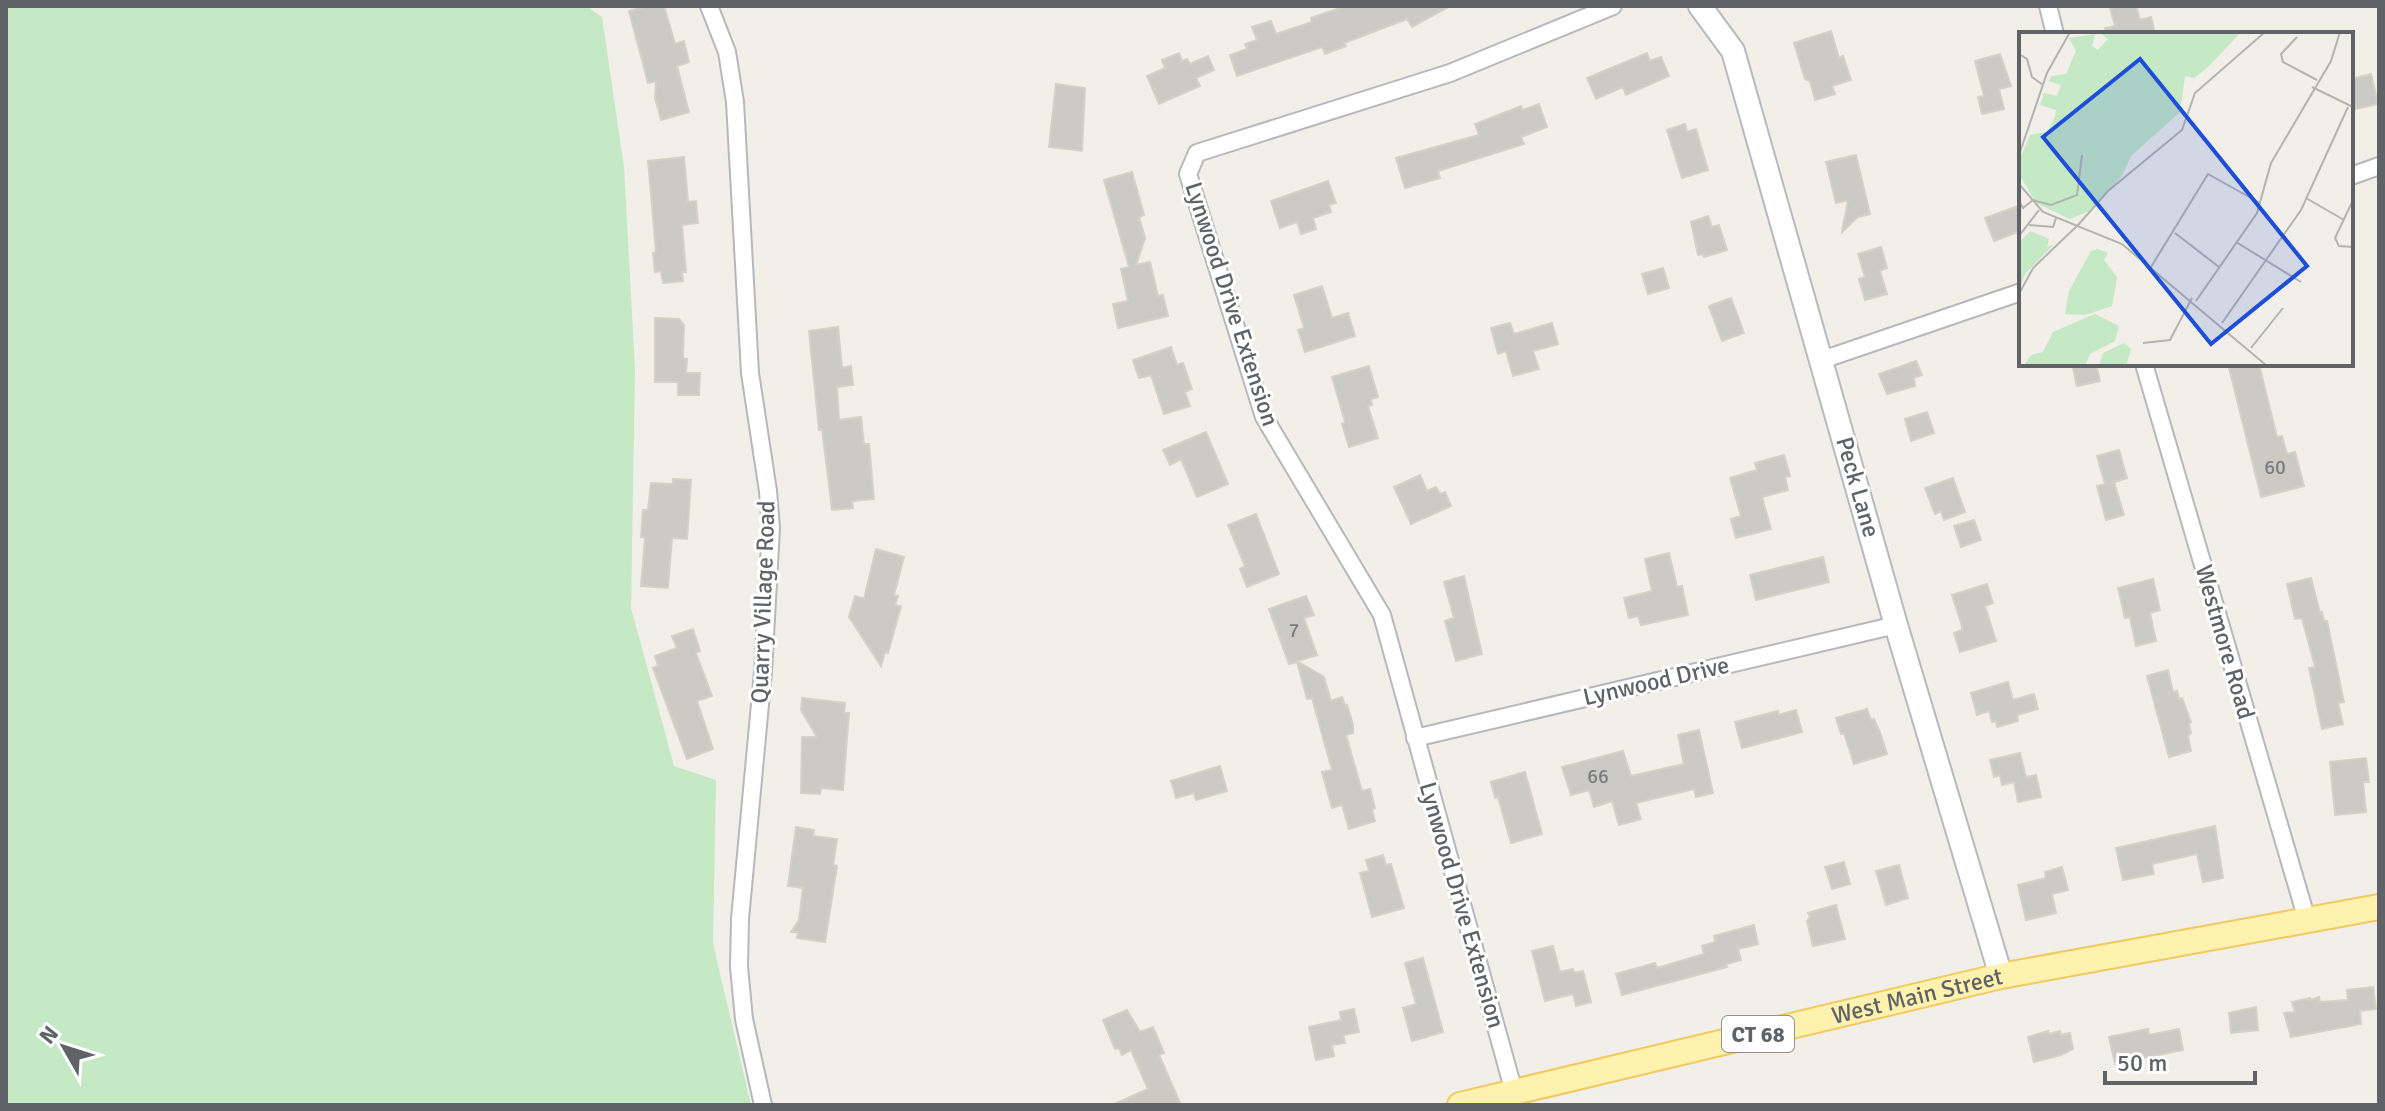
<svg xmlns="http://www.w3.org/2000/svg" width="2385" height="1111" viewBox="0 0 2385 1111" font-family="Signika,sans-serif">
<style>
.green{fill:#c5e8c5}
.building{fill:#cccac5;stroke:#d6d1c6;stroke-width:2}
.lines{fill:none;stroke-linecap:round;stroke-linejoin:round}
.street-casing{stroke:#b5b8bc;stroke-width:20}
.secondary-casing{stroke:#b6babf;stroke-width:26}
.primary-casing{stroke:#f2c960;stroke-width:28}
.street{stroke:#fff;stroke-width:16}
.secondary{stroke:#fff;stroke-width:22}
.primary{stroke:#fff2af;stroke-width:24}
.labels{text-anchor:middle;stroke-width:6;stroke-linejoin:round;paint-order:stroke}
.number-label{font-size:20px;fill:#7a7d7f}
.shield{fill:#fff;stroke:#8f9295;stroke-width:2}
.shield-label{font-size:22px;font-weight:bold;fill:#5f6368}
.street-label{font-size:24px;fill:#5f6368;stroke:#fff}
.inset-road{fill:none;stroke:#b3b3b1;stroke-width:2}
.view{fill:#1d4ed8;fill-opacity:0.15;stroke:#1d4ed8;stroke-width:4}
.inset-edge{fill:none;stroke:#5f6368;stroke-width:4}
</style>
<rect width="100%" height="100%" fill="#f1efe8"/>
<!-- green -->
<path class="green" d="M6 6H586L602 17 624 167 635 370 631 608 674 766 716 780 713 944 751 1105H6Z"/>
<!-- building -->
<path class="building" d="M648 6H664L675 44 684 41 689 62 677 66 689 112 661 120 655 98 656 81 648 83 629 11Z
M1346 6H1450L1412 27 1407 19 1344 43 1346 46 1325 54 1322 47 1237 76 1230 55 1247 49 1245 44 1257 40 1252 27 1271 21 1276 34 1312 22 1311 18Z
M2120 6H2136L2140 20 2151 17 2155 34H2106L2105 28 2115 26 2110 8Z
M1831 31 1839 58 1843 56 1851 80 1832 86 1835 94 1815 100 1810 81 1805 79 1794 43Z
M1179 53 1182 61 1187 59 1190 64 1208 56 1214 70 1196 78 1200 86 1159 104 1147 76 1165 68 1162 60Z
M1647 53 1650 61 1661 57 1669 76 1626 95 1623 87 1596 99 1587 78Z
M2000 54 2011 86 1999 89 2004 109 1982 114 1978 97 1984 96 1975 61Z
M2371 74 2378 104 2351 110V79Z
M1056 84 1085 88 1082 151 1049 147Z
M1539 104 1547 127 1521 137 1524 144 1438 171 1440 178 1405 188 1396 158 1479 135 1475 124 1521 106 1523 110Z
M1685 124 1687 132 1696 129 1708 170 1682 178 1667 130Z
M1856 155 1870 214 1858 217 1842 232 1848 200 1836 203 1826 162Z
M684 157 688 202 696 201 698 223 682 225 686 272H682L683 281 663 283 661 271 655 272 653 253 656 252 648 161Z
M1132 172 1144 215 1139 217 1145 238 1136 265 1150 262 1158 296 1163 295 1168 316 1118 328 1113 304 1128 301 1121 269 1129 267 1104 180Z
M1328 181 1336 203 1329 205 1331 212 1313 218 1316 229 1301 234 1297 222 1280 228 1271 201Z
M2021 205V231L1994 241 1985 218Z
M1708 216 1712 227 1719 225 1727 250 1704 257 1703 254 1698 255 1691 222Z
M1881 247 1887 268 1880 271 1887 294 1865 300 1859 279 1865 277 1858 254Z
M1663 268 1669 288 1648 294 1642 274Z
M1322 286 1332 318 1348 313 1355 336 1305 352 1298 330 1304 328 1294 295Z
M1731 298 1744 333 1722 341 1709 306Z
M655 318 679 319 684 325 683 358 687 359 686 373H700L699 395H678V382H655Z
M1510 323 1514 334 1552 323 1558 344 1533 351 1539 369 1513 376 1506 351 1498 354 1491 328Z
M838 327 842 368 851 366 853 385 837 387 839 420 861 417 864 444H869L874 499 852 501 853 508 832 510 822 429 819 430 809 331Z
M1171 347 1177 365 1183 363 1192 389 1185 392 1190 406 1164 414 1151 375 1139 378 1133 360Z
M1916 361 1922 375 1914 378 1915 386 1887 394 1879 374Z
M2072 364H2096L2100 381 2077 386Z
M2228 364H2259L2277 437 2282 436 2287 454 2295 452 2304 486 2261 497Z
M1369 366 1378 397 1371 399 1372 405 1368 406 1378 438 1349 447 1342 424 1345 422 1332 377Z
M1927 412 1934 433 1911 441 1905 419Z
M1206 432 1228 484 1197 497 1181 459 1170 465 1163 450Z
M2119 450 2127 478 2112 483 2114 482 2124 515 2106 520 2097 486 2105 484 2097 456Z
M1784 455 1790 476 1785 477 1788 490 1762 497 1771 529 1736 538 1731 519 1741 516 1730 478 1757 470 1755 463Z
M1420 475 1427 491 1436 487 1440 494 1445 492 1451 506 1411 524 1394 487Z
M1953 478 1965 512 1944 520 1941 511 1935 514 1925 488Z
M673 479 691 480 687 539 672 538 668 588 641 586 645 538 641 537 643 510H648L651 483 673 484Z
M1256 514 1279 574 1247 587 1240 569 1245 566 1228 525Z
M1974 520 1981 540 1961 547 1954 526Z
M876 549 904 557 894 595 898 596 895 605 901 606 888 653 885 652 881 666 849 617 855 596 864 599Z
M1669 553 1677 587 1682 586 1688 615 1641 625 1638 616 1629 618 1624 598 1652 591 1645 559Z
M1823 557 1829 582 1756 600 1750 575Z
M1464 576 1482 654 1456 661 1445 621 1454 618 1444 582Z
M2311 578 2320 613 2322 612 2324 621H2327L2344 702 2338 703 2343 724 2322 729 2309 668 2315 667 2302 618 2295 619 2287 584Z
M2153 579 2160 610 2150 613 2156 641 2136 646 2130 617 2125 618 2118 588Z
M1987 584 1993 603 1985 606 1996 641 1960 652 1954 633 1962 630V626L1952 595Z
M1306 596 1314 615 1304 618 1317 655 1297 661 1324 677 1331 701 1342 697 1345 706 1347 705 1353 725V733L1346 735 1362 791 1370 789 1375 808 1372 809 1375 821 1349 829 1342 805 1332 808 1322 772 1332 770 1312 698 1307 699 1297 662 1289 664 1269 609Z
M693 629 700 651 696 653 712 696 697 701 713 749 687 759 653 668 658 666 655 656 677 648 672 636Z
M2168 670 2173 692 2177 691 2179 699 2182 698 2191 722 2189 724 2191 733 2188 736 2191 751 2169 757 2147 676Z
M2008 682 2013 700 2034 694 2038 709 2017 715 2018 721 1997 727 1996 721 1992 722 1989 711 1977 715 1971 693Z
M802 698 845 703 844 713H849L843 790 821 788 820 794 801 793 802 737H817L801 710Z
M1867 709 1871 720 1874 719 1881 735 1887 754 1854 764 1844 733 1841 734 1836 718Z
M1796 710 1802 732 1742 748 1735 722 1778 711V715Z
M1699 730 1713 793 1696 797 1694 789 1636 803 1641 819 1619 825 1612 801 1594 807 1589 790 1571 795 1562 767 1623 751 1631 776 1684 764 1678 735Z
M2020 753 2026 777 2036 775 2041 797 2018 802 2014 782 2002 785 2000 775 1994 777 1990 760Z
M2366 758 2369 782H2363L2366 812 2335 815 2330 762Z
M1220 766 1227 791 1196 800 1194 793 1176 798 1171 781Z
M1525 772 1542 834 1511 843 1498 797 1495 798 1491 782Z
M2215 826 2223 878 2203 882 2197 854 2152 864 2154 874 2123 880 2116 848Z
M796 827 814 830 813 836 837 839 833 865 837 866 825 942 797 938 798 932H791L799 920 803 888 788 886Z
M1383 855 1386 865 1391 864 1404 908 1372 917 1360 873 1369 871 1366 860Z
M1844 862 1850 884 1832 889 1825 867Z
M1899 865 1908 898 1886 905 1876 871Z
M2062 867 2068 890 2052 894 2056 913 2026 920 2018 885 2046 878 2045 872Z
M1836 905 1845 939 1813 946 1807 921 1810 917 1808 913Z
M1754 925 1758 944 1738 949 1741 960 1726 964 1727 967 1622 995 1616 974 1655 963 1657 968 1704 954 1702 946 1715 942 1714 936Z
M1553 946 1560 972 1573 969 1574 973 1583 971 1591 1002 1576 1006 1573 994 1545 1001 1532 951Z
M1423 958 1443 1032 1412 1041 1403 1008 1416 1004 1405 963Z
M2373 987 2376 1009 2360 1011 2361 1024 2291 1037 2284 1013 2295 1012 2292 1002 2310 998V1000L2319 997 2320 1002 2348 1000 2347 990Z
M2256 1007 2258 1030 2231 1033 2229 1013Z
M1354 1009 1359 1032 1343 1035 1345 1043 1332 1045 1334 1056 1316 1060 1309 1027 1341 1020 1340 1012Z
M1127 1010 1140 1032 1153 1027 1164 1053 1159 1055 1181 1105H1112L1148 1089 1131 1050 1122 1055 1119 1048 1115 1049 1103 1020Z
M2148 1029 2149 1035 2179 1029 2183 1050 2115 1064 2109 1037Z
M2048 1031 2049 1034 2060 1031 2061 1035 2070 1033 2073 1049 2061 1055 2034 1062 2028 1037Z"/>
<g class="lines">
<!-- street casing -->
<g class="street-casing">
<path id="street" d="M709 6 727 52 735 102 750 373 768 491 771 528 763 672 740 919 739 967 744 1019 763 1105
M2048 6 2055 34
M2351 176 2379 166
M1822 360 2021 292
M2144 364 2307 920
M1415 738 1896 625
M1514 1092 1382 615 1264 417 1188 174 1197 153 1450 73 1613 6"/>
</g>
<!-- secondary casing -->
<g class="secondary-casing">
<path id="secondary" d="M1700 6 1733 51 1896 625 2001 976"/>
</g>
<!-- primary casing -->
<g class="primary-casing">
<g id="primary">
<path id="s1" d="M1460 1105 2001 976 2379 907"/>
</g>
</g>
<!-- street -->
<use href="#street" class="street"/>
<!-- secondary -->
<use href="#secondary" class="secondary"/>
<!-- primary -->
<use href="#primary" class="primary"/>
</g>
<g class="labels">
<!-- number labels -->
<g class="number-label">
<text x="2275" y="474">60</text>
<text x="1294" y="637">7</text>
<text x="1598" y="783">66</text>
</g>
<!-- shield labels -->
<rect class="shield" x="1722" y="1016" width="72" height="36" rx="6"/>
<g class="shield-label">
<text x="1758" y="1042">CT 68</text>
</g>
<!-- street labels -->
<g class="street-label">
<text transform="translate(1232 304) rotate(72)" y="8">Lynwood Drive Extension</text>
<text transform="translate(1858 487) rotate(74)" y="8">Peck Lane</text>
<text transform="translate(763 602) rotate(-88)" y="8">Quarry Village Road</text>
<text transform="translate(2225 642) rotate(74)" y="8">Westmore Road</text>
<text transform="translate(1656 681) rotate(-13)" y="8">Lynwood Drive</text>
<text transform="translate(1462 905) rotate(74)" y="8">Lynwood Drive Extension</text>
<text dy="8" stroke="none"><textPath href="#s1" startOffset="470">West Main Street</textPath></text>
</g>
</g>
<!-- overview -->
<g transform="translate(2019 32)">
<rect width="334" height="334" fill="#f1efe8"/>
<path d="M80 0H222L188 36 175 46 166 44 161 80 112 124 103 144 70 179 51 187 17 171 0 142V129L11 103 28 100 36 85 37 78 21 73 25 61 38 64 42 53 30 49 32 44 47 42 57 19 50 6 76 2 73 14 79 18 89 7ZM12 199 30 207 28 215 35 212 6 242 0 258V210ZM79 217 89 221 85 228 98 245 93 274 66 283 46 282 50 259 72 219ZM76 282 100 294 96 309 71 322 66 334H4L12 323 24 320 34 300ZM105 311 112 317 107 334H80L84 321Z" fill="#c5e8c5"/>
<path class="inset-road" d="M278 5 262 22 264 30 298 48M0 22 8 27 13 45 24 53M293 55 334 75M0 123 28 41 51 0M0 152 24 180 103 212 248 334M287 166 325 188M334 168 316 206 320 214 334 215M0 169 4 176 14 168 32 173 58 163 63 123M10 193 34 195 37 186M59 193 89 159 163 98 176 61 246 0M156 201 200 235M0 204 20 178M217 210 282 250M132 235 189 142 241 171M0 262 14 236 59 193M177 269 238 181 252 131 312 29 321 0M203 291 282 178 329 75M124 311 151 308 173 266M232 316 264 276"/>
<path class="view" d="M121 27 288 234 192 312 24 105Z"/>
<rect width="334" height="334" class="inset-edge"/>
</g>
<!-- border -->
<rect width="2385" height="1111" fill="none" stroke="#5f6368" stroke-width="16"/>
<!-- north arrow -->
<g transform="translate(64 1047) rotate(309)" stroke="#ffffff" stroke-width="6" paint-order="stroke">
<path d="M0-6L14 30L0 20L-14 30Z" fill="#5f6368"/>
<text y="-12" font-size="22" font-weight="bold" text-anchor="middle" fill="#5f6368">N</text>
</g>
<!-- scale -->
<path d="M2105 1071v12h150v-12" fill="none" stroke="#5f6368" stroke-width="4"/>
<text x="2117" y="1071" font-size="24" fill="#5f6368" stroke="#ffffff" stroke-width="6" paint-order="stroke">50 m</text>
</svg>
